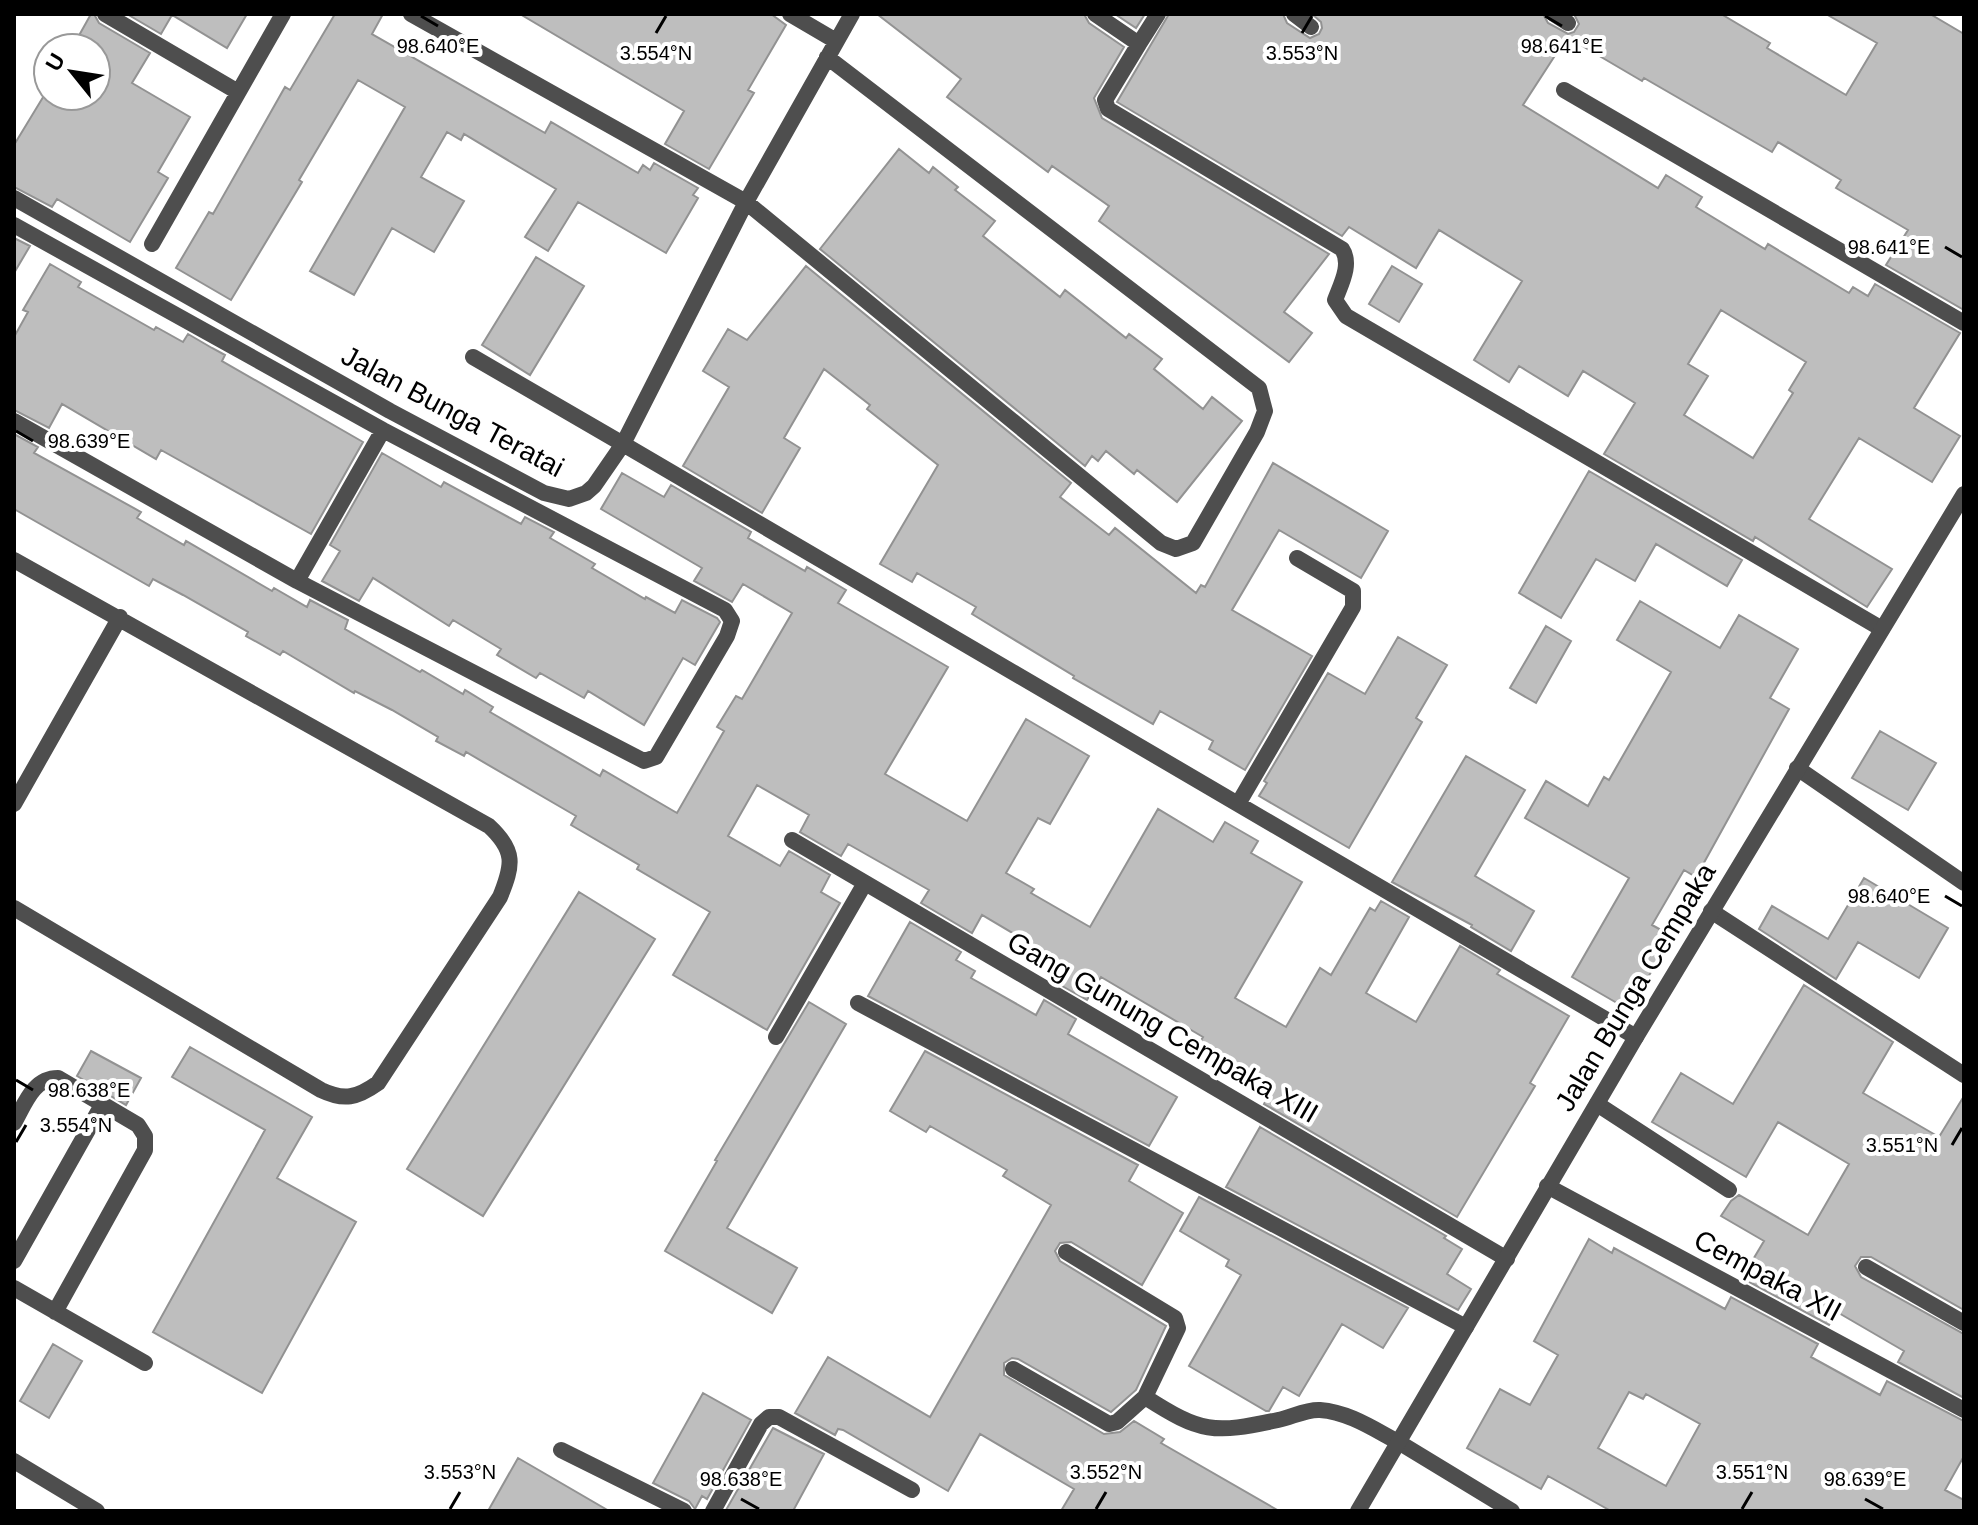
<svg xmlns="http://www.w3.org/2000/svg" width="1978" height="1525" viewBox="0 0 1978 1525" font-family="Arial,sans-serif">
<style>
.building{fill:#bebebe;stroke:#929292;stroke-width:2;fill-rule:evenodd}
.lines{fill:none;stroke-linecap:round;stroke-linejoin:round}
.service{stroke:#4e4e4e;stroke-width:16}
.minor{stroke:#4e4e4e;stroke-width:16}
.tertiary{stroke:#4e4e4e;stroke-width:16}
.ticks{fill:none;stroke:#000;stroke-width:3}
.labels{text-anchor:middle;stroke-width:8;stroke-linejoin:round;paint-order:stroke}
.street-label{font-size:28px;fill:#000;stroke:#fff}
.ticks-label{font-size:20px;text-anchor:middle;fill:#000;stroke:#fff;stroke-width:8;stroke-linejoin:round;paint-order:stroke}
</style>
<rect width="100%" height="100%" fill="#fff"/>
<!-- building -->
<path class="building" d="M91 14H94L99 23 150 53 132 83 190 117 158 172 168 178 130 242 57 199 52 207 14 187V145L48 89V96H96V48H72Z
M127 14H247L227 48 172 15 161 34Z
M335 14H383L372 34 545 133 551 122 638 173 643 165 650 170 654 163 698 188 693 195 698 198 666 253 578 202 548 251 525 237 556 189 464 134 461 140 447 132 421 177 464 201 434 252 392 228 354 295 310 271 405 107 358 80 299 180 302 182 231 300 176 268 209 212 213 214 285 87 290 90Z
M520 14H771L786 25 748 90 754 93 709 169 665 144 684 111Z
M877 14H1084L1089 23 1124 47 1094 98 1102 118 1329 254 1284 312 1312 333 1289 362 1099 221 1109 206 1052 166 1048 172 947 97 961 79Z
M1115 14H1145L1136 28Z
M1169 14H1283L1287 23 1310 38 1319 34 1322 28 1321 22 1312 14H1543L1548 23 1568 34 1574 32 1579 24 1574 14H1721L1770 43 1767 48 1846 95 1877 43 1826 14H1930L1964 34V310L1886 265 1908 230 1836 188 1841 180 1778 142 1772 152 1644 78 1642 81 1567 37 1523 105 1658 188 1666 175 1702 197 1696 207 1765 249 1768 244 1849 293 1853 287 1868 296 1875 284 1960 333 1914 408 1960 436 1932 482 1859 438 1809 519 1892 569 1867 607 1755 537 1753 541 1604 454 1635 403 1583 371 1568 396 1519 366 1509 382 1474 360 1522 281 1439 230 1416 268 1349 227 1342 236 1117 102ZM1721 310 1806 362 1789 390 1793 393 1753 458 1684 415 1708 376 1688 364Z
M899 149 929 173 933 167 958 187 955 190 995 221 983 236 1060 297 1065 290 1126 338 1129 334 1162 359 1154 369 1203 409 1212 397 1242 421 1177 502 1137 470 1134 474 1106 451 1098 461 1092 456 1085 466 820 249Z
M14 238 30 246 14 273Z
M536 257 584 286 530 375 482 345Z
M50 264 81 282 78 287 154 330 156 327 183 342 188 334 212 348 225 355 222 361 363 442 311 534 161 450 156 459 62 404 49 428 14 410V337L28 312 23 310Z
M806 266 1071 483 1060 497 1109 535 1115 528 1196 593 1201 585 1205 587 1273 463 1388 531 1361 578 1279 530 1232 610 1312 656 1245 770 1209 749 1213 741 1160 711 1153 724 1073 678 1074 676 972 614 976 607 917 573 912 582 880 564 938 465 867 409 870 405 824 369 784 438 800 448 762 513 683 466 729 387 703 371 728 329 747 340Z
M1392 266 1422 284 1399 322 1369 304Z
M14 434 38 447 34 453 141 512 137 518 184 545 186 541 272 591 274 588 307 607 310 600 348 620 345 629 420 672 422 670 463 694 465 690 493 707 490 712 600 776 603 770 677 813 724 731 717 727 736 696 742 699 792 613 743 584 732 602 694 581 702 568 601 509 622 473 664 497 671 485 751 532 748 538 805 571 807 567 846 590 838 603 948 667 885 774 967 821 1026 719 1089 756 1050 824 1038 818 1006 873 1034 889 1031 893 1090 927 1158 809 1213 842 1225 822 1258 841 1251 853 1302 882 1235 998 1286 1027 1320 968 1331 975 1370 908 1375 911 1381 901 1409 917 1366 993 1416 1022 1460 946 1500 970 1497 974 1569 1016 1530 1083 1535 1086 1457 1217 1264 1104 1268 1096 1194 1052 1203 1037 1101 977 1087 1000 1055 982 1063 969 1040 956 1043 951 982 915 972 933 921 903 929 890 848 844 841 856 800 832 809 815 757 785 728 836 780 866 789 851 830 875 821 892 840 903 767 1030 673 975 710 912 637 869 639 865 571 825 576 816 466 752 464 756 436 741 438 737 392 710 355 691 354 693 283 651 280 655 246 636 248 632 183 595 153 579 149 586 14 509Z
M382 453 441 487 444 482 521 524 525 517 554 532 550 538 595 564 592 568 645 599 646 597 675 613 682 600 717 618 720 622 695 665 683 658 644 725 588 691 584 698 540 673 536 678 497 655 501 649 453 620 449 626 373 578 359 601 322 581 340 551 330 545Z
M1589 471 1742 560 1727 586 1656 544 1635 581 1596 559 1561 618 1519 593Z
M1640 601 1720 648 1739 615 1798 649 1770 698 1789 709 1696 877 1684 870 1652 925 1672 936 1629 1010 1572 977 1629 878 1525 818 1546 781 1588 806 1604 777 1609 780 1671 672 1617 640Z
M1546 626 1571 641 1536 703 1510 688Z
M1398 637 1447 665 1416 718 1422 722 1349 848 1259 796 1267 783 1264 781 1328 673 1365 694Z
M1880 731 1936 763 1908 810 1852 778Z
M1466 756 1525 790 1475 876 1534 911 1511 951 1471 927 1472 925 1392 882Z
M1864 878 1948 928 1919 978 1858 942 1836 979 1759 929 1772 906 1828 939Z
M579 892 655 939 483 1216 407 1169Z
M910 922 961 952 956 960 975 971 971 978 1036 1015 1044 1000 1076 1019 1068 1034 1177 1097 1149 1146 868 996Z
M1804 985 1893 1042 1863 1093 1939 1137 1964 1096V1310L1871 1257H1861L1855 1266 1861 1277 1964 1334V1398L1898 1362 1904 1351 1837 1312 1829 1325 1742 1278 1764 1241 1721 1216 1731 1201 1739 1195 1808 1235 1849 1164 1778 1122 1746 1177 1652 1122 1681 1073 1733 1104Z
M809 1002 846 1024 727 1228 797 1268 772 1313 665 1251 717 1161 715 1160Z
M190 1047 312 1117 277 1178 356 1222 262 1393 153 1332 265 1130 172 1077Z
M91 1051 141 1078 126 1105 77 1076Z
M925 1051 1138 1165 1129 1181 1183 1213 1142 1285 1071 1242 1060 1243 1055 1251 1060 1261 1166 1326 1136 1390 1111 1412 1018 1359 1012 1358 1004 1363V1375L1104 1434 1120 1432 1134 1421 1164 1439 1161 1443 1279 1511H1061L1074 1489 980 1434 948 1491 843 1430 838 1429 835 1435 795 1413 828 1357 930 1417 1051 1205 1003 1176 1007 1170 930 1126 926 1132 890 1111Z
M1260 1127 1446 1236 1444 1238 1462 1249 1447 1274 1471 1289 1458 1310 1226 1187Z
M1199 1197 1408 1308 1383 1348 1342 1324 1299 1396 1283 1387 1269 1411H1266L1189 1366 1241 1275 1226 1266 1229 1260 1180 1231Z
M1589 1239 1612 1253 1614 1248 1725 1309 1731 1297 1818 1344 1811 1357 1880 1395 1887 1381 1964 1421V1456L1945 1490 1964 1500V1511H1611L1548 1476 1541 1489 1467 1448 1500 1389 1530 1405 1558 1355 1534 1341ZM1629 1392 1643 1399 1646 1394 1700 1424 1666 1486 1598 1448Z
M53 1344 82 1361 49 1418 20 1401Z
M703 1393 751 1420 707 1499 702 1496 695 1509 689 1501 653 1483Z
M773 1428 824 1454 793 1511 726 1510Z
M518 1458 609 1511H488Z"/>
<g class="lines">
<!-- service -->
<path class="service" d="M473 357 623 444
M1597 1104 1729 1190
M14 1123C25 1104 33 1078 58 1078L138 1125 145 1136V1150L55 1312
M1066 1252 1175 1318 1178 1328 1145 1397
M14 1261 102 1105
M14 1288 145 1363
M1013 1369 1109 1424 1117 1422 1145 1397C1201 1433 1213 1434 1278 1420 1292 1417 1307 1409 1320 1410 1349 1412 1375 1430 1400 1443"/>
<!-- minor -->
<path class="minor" d="M105 14 238 92
M411 14 746 202 1161 543 1176 549 1193 543 1257 432 1265 411 1259 388 827 57
M790 14 836 41
M1095 14 1139 44 1158 14
M1294 14 1311 27
M1554 14 1568 23
M1139 44 1105 100 1108 109 1342 249C1352 264 1341 284 1335 300L1346 316 1882 629
M1564 90 1964 323
M14 198 390 411 544 493 569 499 586 493 594 486 623 444 746 202 852 14
M14 225 383 430 725 610 732 621 727 636 656 757 644 761 297 581 14 421
M152 244 283 14
M623 444 1636 1037
M14 560 489 826C516 851 513 865 500 897L378 1083C357 1098 344 1101 321 1090L14 908
M297 581 383 430
M1797 768 1964 883
M14 804 120 617
M1238 804 1353 607V591L1297 558
M792 840 1507 1259
M1711 911 1964 1075
M858 1003 1466 1327
M776 1037 865 883
M1547 1186 1964 1410
M1866 1267 1964 1323
M1400 1443 1512 1511
M561 1450 684 1511
M14 1461 97 1511
M713 1511 761 1424 769 1417H779L912 1490"/>
<!-- tertiary -->
<path class="tertiary" d="M1358 1511 1636 1037 1964 494"/>
</g>
<!-- ticks -->
<path class="ticks" d="M421 16 438 26M1545 16 1562 26M656 33 666 16M1302 33 1312 16M1945 247 1962 257M16 431 33 441M1945 896 1962 906M16 1080 33 1090M16 1142 26 1125M1952 1145 1962 1128M741 1499 759 1509M1865 1499 1883 1509M450 1509 460 1492M1096 1509 1106 1492M1742 1509 1752 1492"/>
<g class="labels">
<!-- street labels -->
<g class="street-label">
<text transform="translate(453 411) rotate(28)" y="10">Jalan Bunga Teratai</text>
<text transform="translate(1635 987) rotate(-59)" y="10">Jalan Bunga Cempaka</text>
<text transform="translate(1163 1027) rotate(30)" y="10">Gang Gunung Cempaka XIII</text>
<text transform="translate(1768 1275) rotate(28)" y="10">Cempaka XII</text>
</g>
</g>
<g class="ticks-label">
<text x="438" y="53">98.640°E</text>
<text x="1562" y="53">98.641°E</text>
<text x="656" y="60">3.554°N</text>
<text x="1302" y="60">3.553°N</text>
<text x="1889" y="254">98.641°E</text>
<text x="89" y="448">98.639°E</text>
<text x="1889" y="903">98.640°E</text>
<text x="89" y="1097">98.638°E</text>
<text x="76" y="1132">3.554°N</text>
<text x="1902" y="1152">3.551°N</text>
<text x="460" y="1479">3.553°N</text>
<text x="1106" y="1479">3.552°N</text>
<text x="1752" y="1479">3.551°N</text>
<text x="741" y="1486">98.638°E</text>
<text x="1865" y="1486">98.639°E</text>
</g>
<!-- border -->
<rect width="1978" height="1525" fill="none" stroke="#000000" stroke-width="32"/>
<!-- north arrow -->
<g transform="translate(72 72) rotate(300)"><circle r="38" fill="#ffffff" stroke="#999999" stroke-width="2"/>
<path d="M0-6L14 30L0 20L-14 30Z" fill="#000000"/>
<text y="-12" font-size="22" font-weight="bold" text-anchor="middle" fill="#000000">U</text>
</g>
</svg>
